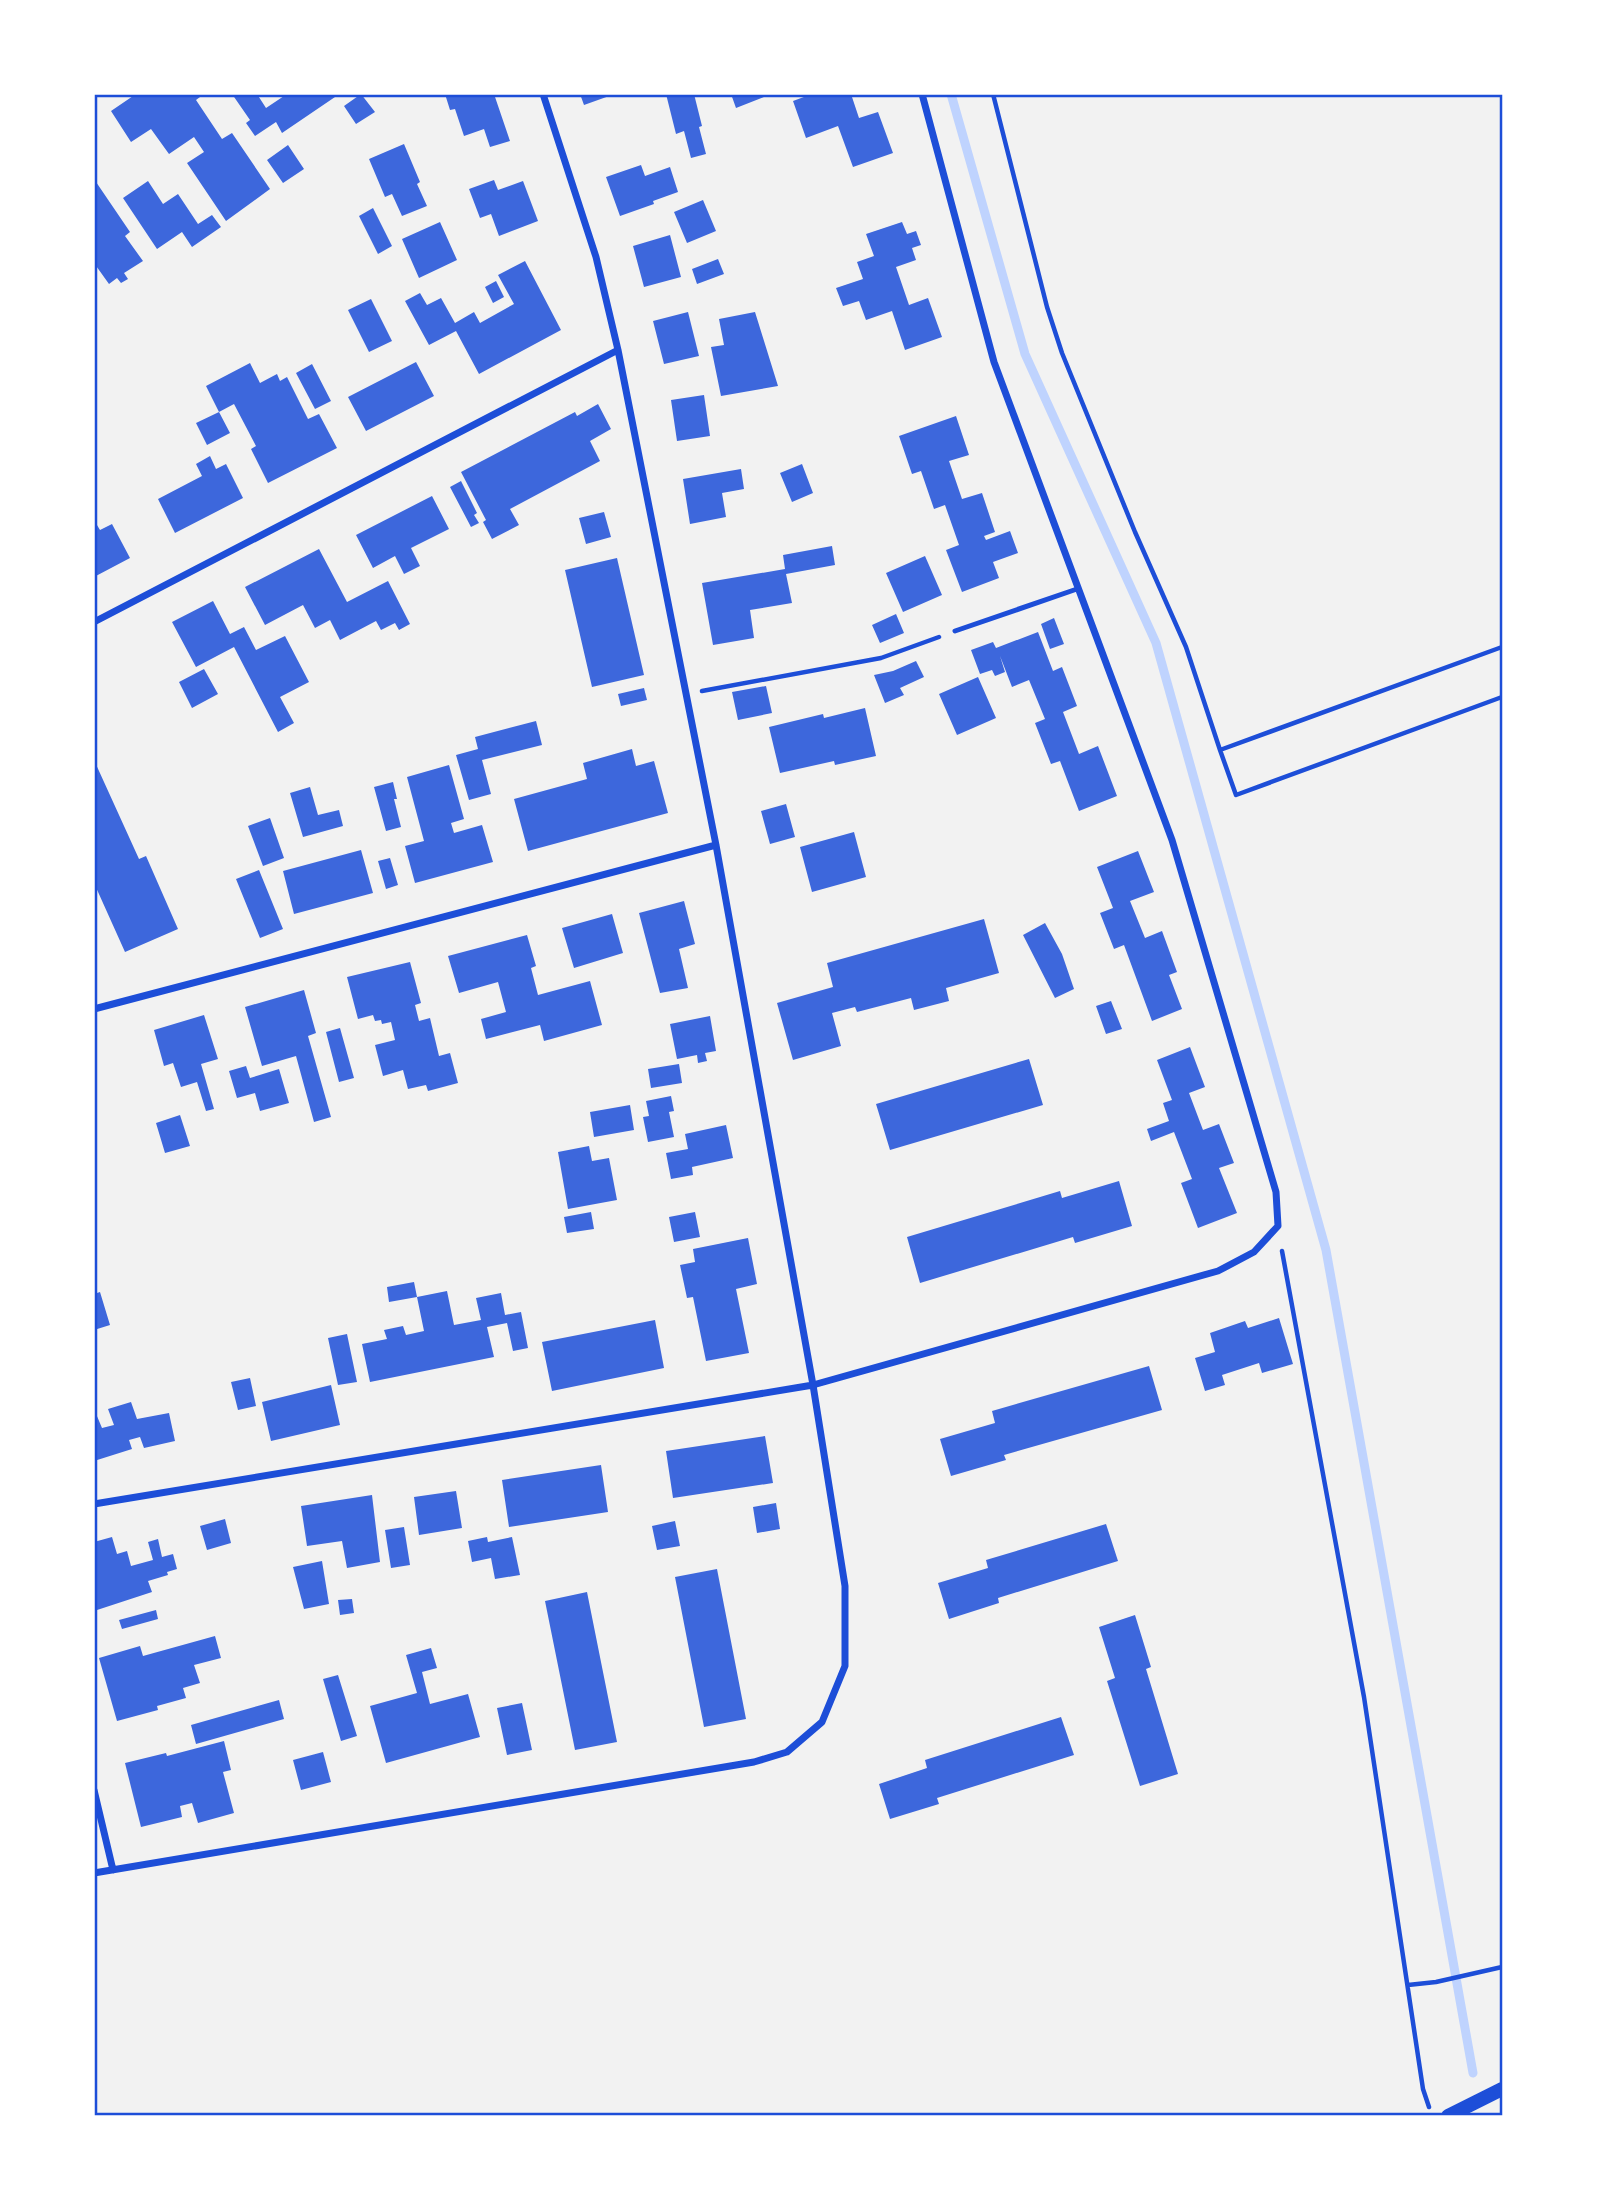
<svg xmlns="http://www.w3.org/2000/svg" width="1597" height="2210" viewBox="0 0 1597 2210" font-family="Figtree,sans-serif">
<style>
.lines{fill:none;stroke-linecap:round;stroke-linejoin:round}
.stream{stroke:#bfd3fe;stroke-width:9}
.building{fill:#3d67dc}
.path{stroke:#1d4ed8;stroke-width:4.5}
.service{stroke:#1d4ed8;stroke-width:5}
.minor{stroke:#1d4ed8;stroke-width:7}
.secondary{stroke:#1d4ed8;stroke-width:14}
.neatline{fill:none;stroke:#1d4ed8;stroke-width:2.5}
</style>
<rect width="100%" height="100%" fill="#f2f2f2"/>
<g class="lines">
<!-- stream -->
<path class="stream" d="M951 94 1025 354 1156 643 1326 1250 1473 2073"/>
</g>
<!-- building -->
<path class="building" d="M136 94H204L196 100 222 139 232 133 270 189 226 221 187 163 204 152 194 137 169 154 151 129 131 142 111 111Z
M232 94H257L266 108 287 94H333L335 97 282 133 276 122 255 136 246 123 250 120Z
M361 94 375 112 356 124 344 106Z
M445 94H494L510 141 490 147 484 129 464 136 455 109 450 110Z
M580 94H612V95L584 105Z
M666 94H694L702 126 699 127 706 154 691 158 684 131 676 134Z
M731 94H769V95L736 108Z
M812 94H851L859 118 878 112 893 153 853 167 838 126 806 138 793 101Z
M404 144 420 182 417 184 427 206 402 216 392 194 385 197 369 159Z
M288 145 304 169 283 183 267 160Z
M641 165 645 176 670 167 678 192 653 201 654 204 620 216 606 177Z
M94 179 130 232 125 236 143 261 124 273 128 279 121 283 117 278 109 284 94 263Z
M494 180 498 190 523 181 538 221 499 236 491 214 480 218 469 189Z
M148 181 163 204 178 194 198 224 212 215 221 227 192 247 182 232 157 249 123 198Z
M703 200 716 231 687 243 674 212Z
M373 208 392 246 378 254 359 216Z
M440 222 457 260 419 278 402 239Z
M902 222 907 234 916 231 921 245 912 248 916 260 896 267 909 305 928 298 942 337 905 350 892 311 866 320 859 301 843 306 836 288 863 279 857 262 874 256 866 234Z
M670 235 681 277 644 287 633 246Z
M718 259 724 274 697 284 692 269Z
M525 261 561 330 479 374 456 331 429 345 405 301 420 293 427 305 441 298 455 323 474 312 480 323 514 304 498 275Z
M496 281 504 297 493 303 485 287Z
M371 299 392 341 369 352 348 310Z
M688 312 699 356 664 364 653 321Z
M755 312 778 386 721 396 711 347 724 345 719 319Z
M416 362 434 396 366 431 348 397Z
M250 363 260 383 277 374 280 381 287 377 308 419 319 414 337 448 268 483 251 449 256 446 234 404 219 412 206 386Z
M312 364 331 401 315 409 296 373Z
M704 395 710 436 677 441 671 400Z
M598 404 611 429 590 441 600 461 510 509 519 525 492 539 483 522 486 520 461 472 575 412 577 416Z
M219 412 230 433 207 445 196 423Z
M956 416 969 455 949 461 962 499 982 493 995 532 984 536 986 540 1010 531 1018 553 993 562 999 578 962 592 946 550 959 545 945 505 934 509 921 471 912 474 899 436Z
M210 456 216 469 226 464 243 498 175 533 158 499 202 476 196 464Z
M802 464 813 493 792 502 780 473Z
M741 469 744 489 722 493 726 517 690 524 683 479Z
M461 481 477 513 474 515 479 523 471 527 450 487Z
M432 496 449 529 411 548 420 566 404 574 395 556 373 568 356 535Z
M604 512 611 537 586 544 579 518Z
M94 520 100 530 112 524 130 558 94 577Z
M832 546 835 565 786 574 792 603 750 610 754 638 713 645 702 583 785 569 783 555Z
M319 549 347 602 388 581 410 624 399 630 395 623 381 630 376 621 340 640 330 620 315 628 303 605 265 625 245 587Z
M925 556 942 595 903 612 886 573Z
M617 558 644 675 592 687 565 570Z
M213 601 230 634 244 627 256 650 285 636 309 682 280 697 294 723 278 732 234 647 196 667 172 622Z
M896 614 904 633 880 643 872 625Z
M1054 618 1064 644 1050 649 1041 624Z
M1038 632 1053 671 1062 667 1077 706 1063 712 1079 754 1098 746 1117 796 1079 811 1060 761 1051 764 1035 723 1045 719 1029 680 1012 687 1000 656 1005 672 995 676 992 670 980 674 971 650 993 642 996 648Z
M916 661 924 677 900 688 904 695 885 703 874 675 893 671Z
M204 669 218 694 192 708 179 682Z
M978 677 996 718 957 735 939 694Z
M766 686 772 713 738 720 732 692Z
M644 688 647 700 621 706 618 694Z
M865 708 876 756 835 765 834 761 780 773 769 727 823 714 824 718Z
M536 721 542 745 482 760 491 794 469 800 456 755 478 749 475 737Z
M632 749 636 766 654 761 668 813 528 851 514 799 587 779 583 763Z
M94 760 139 859 146 856 178 929 125 952 94 883Z
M449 765 464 819 451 823 454 833 482 825 493 862 415 883 405 846 424 841 407 777Z
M393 782 397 799H394L401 827 386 831 374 787Z
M310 787 318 815 339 810 343 826 303 837 290 793Z
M786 804 795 837 770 844 761 811Z
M270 818 284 858 263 866 248 826Z
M854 832 866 877 812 892 800 847Z
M361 850 373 893 294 914 283 871Z
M1138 851 1154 892 1130 901 1145 938 1162 931 1177 972 1169 975 1182 1009 1152 1021 1124 945 1114 949 1100 913 1113 908 1097 867Z
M390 858 398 885 386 889 378 861Z
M259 870 283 929 260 938 236 879Z
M684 901 695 944 679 949 688 988 660 993 639 913Z
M612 914 623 953 574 968 562 928Z
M984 919 999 973 946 988 949 1001 914 1010 911 998 857 1012 855 1007 832 1013 841 1046 793 1060 777 1003 833 987 827 963Z
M1045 923 1062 954 1074 989 1055 998 1023 935Z
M527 935 536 966 531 968 538 995 590 981 602 1025 544 1041 540 1025 486 1039 481 1019 506 1012 498 982 459 993 448 956Z
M410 962 421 1003 415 1005 419 1021 430 1018 439 1056 450 1053 458 1083 428 1091 426 1085 408 1089 403 1070 383 1076 375 1045 395 1040 391 1022 382 1024 381 1020 375 1021 373 1015 358 1019 347 977Z
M304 990 316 1033 308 1036 331 1117 314 1122 296 1056 262 1066 245 1007Z
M1111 1001 1122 1029 1106 1034 1096 1006Z
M204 1015 218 1059 201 1064 214 1109 206 1111 197 1082 181 1087 173 1063 164 1066 154 1030Z
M710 1016 716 1051 705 1053 707 1061 698 1063 697 1055 677 1059 670 1024Z
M340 1028 354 1078 339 1082 326 1032Z
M1190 1047 1205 1087 1189 1093 1203 1130 1219 1124 1234 1163 1219 1168 1237 1213 1198 1228 1181 1183 1192 1179 1174 1132 1151 1141 1147 1129 1169 1121 1163 1103 1172 1100 1157 1060Z
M1029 1059 1043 1105 890 1150 876 1104Z
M679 1064 682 1083 651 1088 648 1069Z
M246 1066 250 1078 279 1069 289 1103 260 1111 255 1093 237 1098 229 1071Z
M671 1096 674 1111 669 1112 674 1137 648 1142 643 1117 649 1116 646 1101Z
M630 1105 634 1130 594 1137 590 1112Z
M180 1115 190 1146 165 1153 156 1123Z
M726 1125 733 1158 692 1167 693 1175 671 1179 666 1153 688 1149 685 1134Z
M589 1146 592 1161 609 1158 617 1200 568 1209 558 1152Z
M1119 1181 1132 1226 1075 1243 1073 1237 920 1283 907 1237 1060 1191 1062 1198Z
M591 1212 594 1229 567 1233 564 1217Z
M695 1212 700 1237 674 1242 669 1217Z
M748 1238 757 1284 736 1289 749 1353 706 1361 693 1297 687 1298 680 1265 695 1262 693 1249Z
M414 1282 417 1297 389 1302 387 1287Z
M447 1291 454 1325 481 1320 476 1298 501 1293 505 1315 521 1312 528 1348 513 1351 507 1323 487 1327 494 1357 370 1382 362 1344 387 1339 384 1330 403 1326 406 1335 424 1331 417 1297Z
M100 1292 110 1325 94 1330V1294Z
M1279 1318 1293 1364 1262 1373 1259 1363 1222 1375 1225 1385 1205 1391 1195 1358 1215 1352 1210 1333 1245 1321 1248 1328Z
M655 1320 664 1368 552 1391 542 1342Z
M347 1334 357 1382 338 1385 328 1338Z
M1149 1366 1162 1410 1004 1455 1006 1460 951 1476 940 1439 995 1423 992 1411Z
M250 1378 256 1406 238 1410 231 1382Z
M331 1385 340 1425 271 1441 262 1402Z
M131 1402 137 1419 169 1413 175 1441 144 1448 140 1437 129 1440 132 1449 94 1461V1409L102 1428 114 1425 108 1409Z
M765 1436 773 1483 673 1498 666 1451Z
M601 1465 608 1512 509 1527 502 1480Z
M456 1491 462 1528 419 1535 414 1497Z
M372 1495 380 1562 347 1568 342 1541 307 1546 301 1506Z
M776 1503 780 1529 757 1533 753 1507Z
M225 1519 231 1543 207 1550 200 1526Z
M675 1521 680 1546 657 1550 652 1526Z
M1106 1524 1118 1561 998 1598 999 1603 949 1619 938 1583 988 1568 986 1560Z
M404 1527 410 1565 391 1568 385 1530Z
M112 1537 117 1554 127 1551 131 1566 153 1560 148 1542 158 1539 162 1557 173 1554 177 1569 167 1572 168 1575 148 1581 152 1592 94 1611V1542Z
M487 1537 488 1542 512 1537 520 1575 495 1579 491 1558 472 1562 468 1541Z
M322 1561 329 1604 304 1609 293 1567Z
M717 1569 746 1719 704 1727 675 1577Z
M587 1592 617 1742 575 1750 545 1601Z
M352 1599 354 1613 340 1615 338 1600Z
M156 1610 158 1619 122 1629 119 1620Z
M1135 1615 1151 1667 1146 1669 1178 1774 1140 1786 1107 1681 1115 1678 1099 1627Z
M215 1636 221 1658 194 1665 200 1683 183 1688 186 1698 157 1706 158 1710 117 1721 99 1658 140 1646 143 1656Z
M431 1648 437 1668 422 1672 430 1704 468 1694 480 1737 386 1763 370 1706 417 1693 406 1655Z
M338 1675 357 1736 341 1741 323 1679Z
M279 1700 284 1719 196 1744 191 1725Z
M522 1703 532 1750 507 1755 497 1708Z
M1061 1717 1074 1755 937 1798 939 1804 890 1819 879 1784 927 1768 925 1760Z
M224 1741 231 1770 223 1772 234 1813 198 1823 192 1803 180 1806 182 1817 141 1827 125 1763 166 1753 167 1756Z
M323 1752 331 1782 301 1790 293 1760Z"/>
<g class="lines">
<!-- path -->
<path class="path" d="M993 94 1047 307 1062 353 1135 532 1186 647 1220 750 1502 647
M702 691 881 658 939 637
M1220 750 1236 795 1502 697
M1282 1251 1364 1697 1423 2089 1429 2107
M1408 1985 1436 1982 1502 1967"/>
<!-- service -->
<path class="service" d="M955 631 1077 589"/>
<!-- minor -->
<path class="minor" d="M94 622 618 350
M94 1009 716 845
M94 1504 813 1385 1218 1271 1254 1252 1278 1226 1276 1192 1172 840 994 362 922 94
M94 1790 113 1870
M94 1873 754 1762 787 1752 822 1722 845 1666V1586L813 1385 716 845 618 350 596 257 543 94"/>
<!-- secondary -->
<path class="secondary" d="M1448 2116 1502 2089"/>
</g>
<!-- border -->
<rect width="1597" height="2210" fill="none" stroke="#ffffff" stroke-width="192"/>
<rect x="96" y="96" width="1405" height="2018" class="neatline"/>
</svg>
